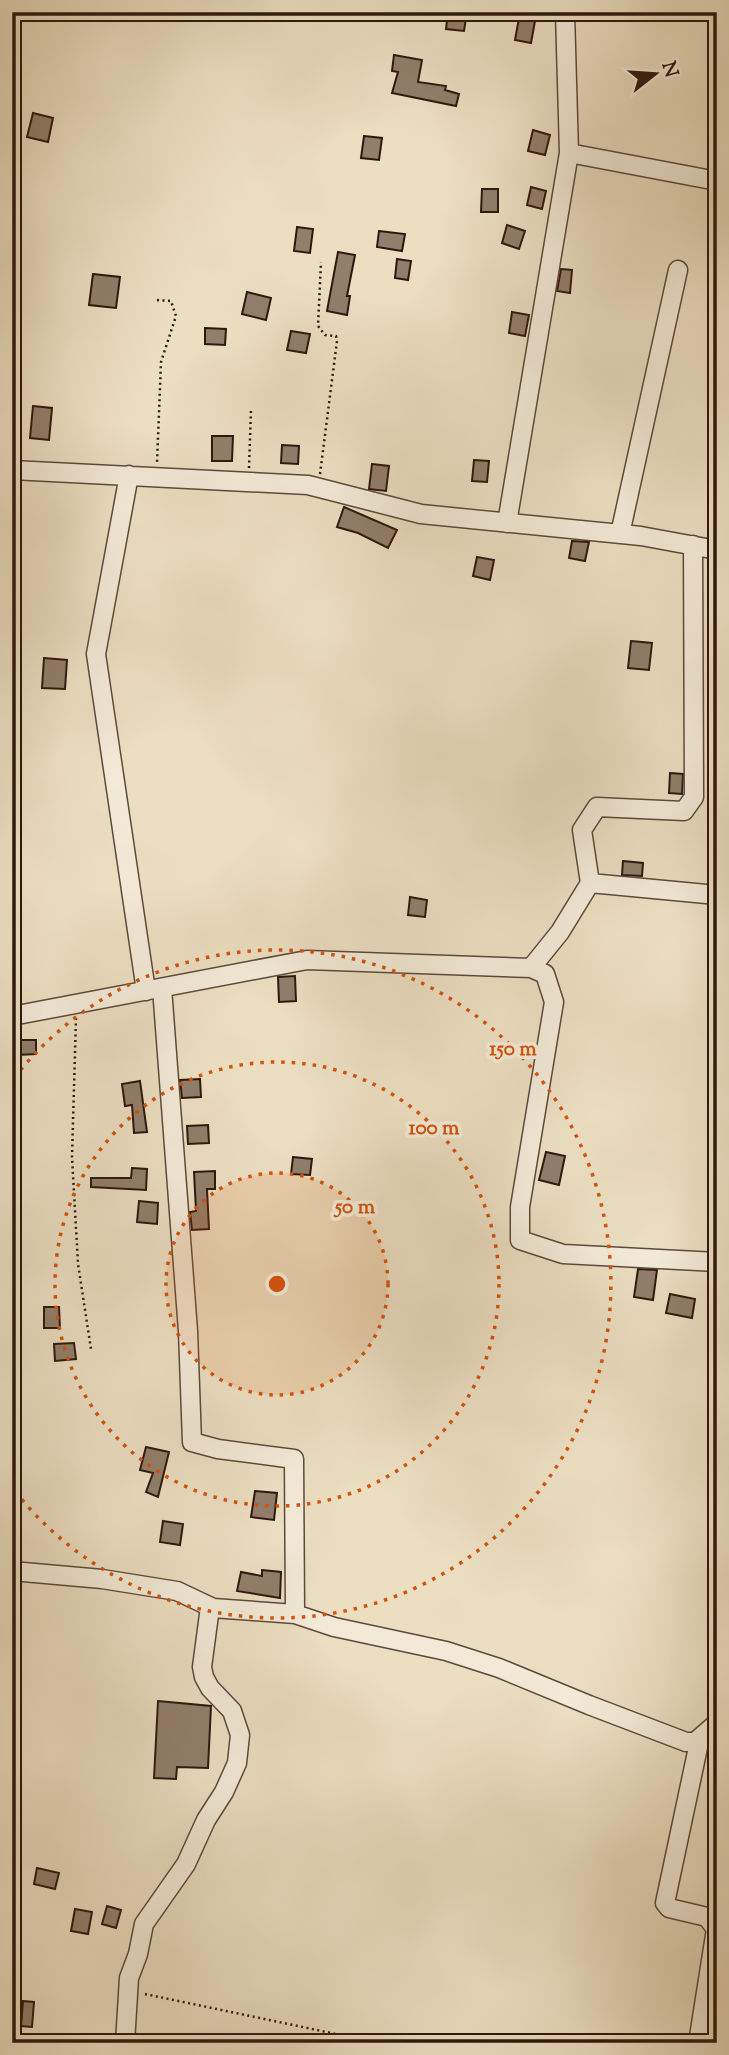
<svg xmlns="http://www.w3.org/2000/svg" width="729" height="2055" viewBox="0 0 729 2055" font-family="'Sorts Mill Goudy',serif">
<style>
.building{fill:#917e6b;stroke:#2f170e;stroke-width:2}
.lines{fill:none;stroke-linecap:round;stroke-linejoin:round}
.minor-casing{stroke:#5e493b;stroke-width:21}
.path{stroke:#2f170e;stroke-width:2.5;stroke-dasharray:2 3.5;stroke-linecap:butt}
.minor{stroke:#f2ead7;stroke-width:18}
.ring{fill:none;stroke:#d6520c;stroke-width:3.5;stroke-dasharray:3.5 7}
.centre{fill:#d6520c;stroke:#f2ead7;stroke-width:3.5}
.ring-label{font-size:21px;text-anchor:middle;font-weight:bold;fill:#d6520c;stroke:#f2ead7;stroke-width:7;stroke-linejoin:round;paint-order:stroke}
</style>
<rect width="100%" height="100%" fill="#ebdec1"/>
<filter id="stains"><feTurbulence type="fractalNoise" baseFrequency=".00286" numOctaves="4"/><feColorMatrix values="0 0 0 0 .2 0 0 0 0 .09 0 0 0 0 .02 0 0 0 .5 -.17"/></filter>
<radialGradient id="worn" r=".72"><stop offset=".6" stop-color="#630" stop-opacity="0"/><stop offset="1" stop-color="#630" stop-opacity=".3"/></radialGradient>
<!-- building -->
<path class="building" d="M448 12H467L464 31 446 29Z
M519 18 535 21 531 43 515 40Z
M394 55 422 60 418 82 446 86 445 90 459 94 456 106 392 93 398 72 392 71Z
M33 113 53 118 48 142 27 137Z
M533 130 550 135 545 155 528 151Z
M364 136 382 138 379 160 361 158Z
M531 187 546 191 542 209 527 205Z
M482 189H498V212H481Z
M507 225 525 231 519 249 502 243Z
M297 227 313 229 310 253 294 251Z
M379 231 405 234 402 251 377 247Z
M338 252 355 255 347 296H350L347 315 327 311Z
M397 259 411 261 408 280 395 278Z
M561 269 572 270 570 293 557 291Z
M93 274 120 277 116 308 89 305Z
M247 292 271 298 266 320 242 314Z
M512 312 529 315 525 336 509 333Z
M205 328 226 329 225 345 205 344Z
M291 331 310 334 306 353 287 350Z
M33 406 52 408 49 440 30 438Z
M212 436H233L232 461H212Z
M282 445 299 446 298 464 281 463Z
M474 460 489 461 487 482 472 481Z
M372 464 389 466 386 491 369 489Z
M344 507 397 530 388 548 358 533 337 527Z
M572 541 589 542 585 561 569 558Z
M477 557 494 560 490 580 473 576Z
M631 641 652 643 649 670 628 668Z
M44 658 67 660 65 689 42 688Z
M670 773 683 774 682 794 669 793Z
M623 861 643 863 642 876 622 875Z
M410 897 427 900 425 917 408 915Z
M295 976 296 1001 279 1002 278 977Z
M18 1040H36V1054L18 1055Z
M200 1079 201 1097 182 1098 180 1080Z
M140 1081 147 1132 134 1133 132 1105 125 1106 122 1084Z
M208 1125 209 1143 188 1144 187 1126Z
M546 1152 565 1156 559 1185 539 1180Z
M293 1157 312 1159 310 1175 291 1174Z
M132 1168 147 1169 146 1190 91 1187V1178H131Z
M215 1171V1189H207L209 1229 192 1230 190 1212 196 1211 194 1172Z
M139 1201 158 1203 157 1224 137 1222Z
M638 1269 657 1270 653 1300 634 1297Z
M670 1294 695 1299 692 1318 666 1313Z
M44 1307H59L60 1328H44Z
M74 1343 76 1359 55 1361 54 1344Z
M146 1447 169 1452 158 1497 146 1492 153 1473 140 1470Z
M255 1491 277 1493 274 1520 251 1517Z
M163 1521 183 1524 180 1545 160 1542Z
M262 1570 281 1572 280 1598 237 1591 241 1572 262 1576Z
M158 1701 211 1706 208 1768 177 1767 176 1779 154 1778Z
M37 1868 59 1873 55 1889 34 1884Z
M107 1906 121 1910 116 1928 102 1924Z
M75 1909 92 1912 88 1934 71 1931Z
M23 2001 34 2002 32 2027 21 2026Z"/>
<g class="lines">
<!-- minor casing -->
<g class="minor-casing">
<path id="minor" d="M569 153 717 181
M12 470 308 485 421 514 641 536 717 550
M129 475 96 654 146 991
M507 523 569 153 565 12
M620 534 678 270
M590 883 717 895
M531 968 560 932 590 883 582 830 597 807 684 811 694 797 693 545
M162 988 188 1331 192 1442 218 1449 294 1459 295 1614
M12 1016 307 960 531 968 545 974 554 1002 520 1207V1240L563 1254 717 1262
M12 1571 102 1579 177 1591 213 1608 295 1614 334 1627 446 1651 499 1668 589 1705 686 1742H695L717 1723
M125 2043 129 1978 138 1954 144 1924 186 1864 206 1820 224 1792 237 1763 240 1735 232 1711 210 1688 204 1677 202 1667 210 1607
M698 2043 716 1929 707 1917 669 1908 665 1903 700 1738"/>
</g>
<!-- path -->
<path class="path" d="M157 300 171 301 176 316 161 362 157 463
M249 468 251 410
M320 474 337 341 336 336 325 335 318 326 321 262
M76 1018 72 1157 78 1264 91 1349
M145 1994 379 2043"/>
<!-- minor -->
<use href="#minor" class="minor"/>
</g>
<!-- distance rings -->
<circle cx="277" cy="1284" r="111" fill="#d6520c" fill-opacity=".12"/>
<g class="ring">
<circle cx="277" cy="1284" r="111"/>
<circle cx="277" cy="1284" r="222"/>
<path d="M14 1078A334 334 0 1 1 14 1490"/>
</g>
<circle cx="277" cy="1284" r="10" class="centre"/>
<g class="ring-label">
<text x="513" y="1055">150 m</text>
<text x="434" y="1134">100 m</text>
<text x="355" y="1213">50 m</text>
</g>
<!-- margin -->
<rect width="729" height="2055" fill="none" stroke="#ebdec1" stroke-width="42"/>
<rect x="14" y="14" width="701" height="2027" fill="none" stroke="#2f170e" stroke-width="3.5"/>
<rect x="21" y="21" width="687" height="2013" fill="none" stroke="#2f170e" stroke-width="2"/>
<!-- north arrow -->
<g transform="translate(655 74) rotate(73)" stroke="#f2ead7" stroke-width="5" paint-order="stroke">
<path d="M0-5L12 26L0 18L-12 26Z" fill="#2f170e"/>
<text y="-10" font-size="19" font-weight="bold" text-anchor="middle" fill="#2f170e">N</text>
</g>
<rect width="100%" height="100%" filter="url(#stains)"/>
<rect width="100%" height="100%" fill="url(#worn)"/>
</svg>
